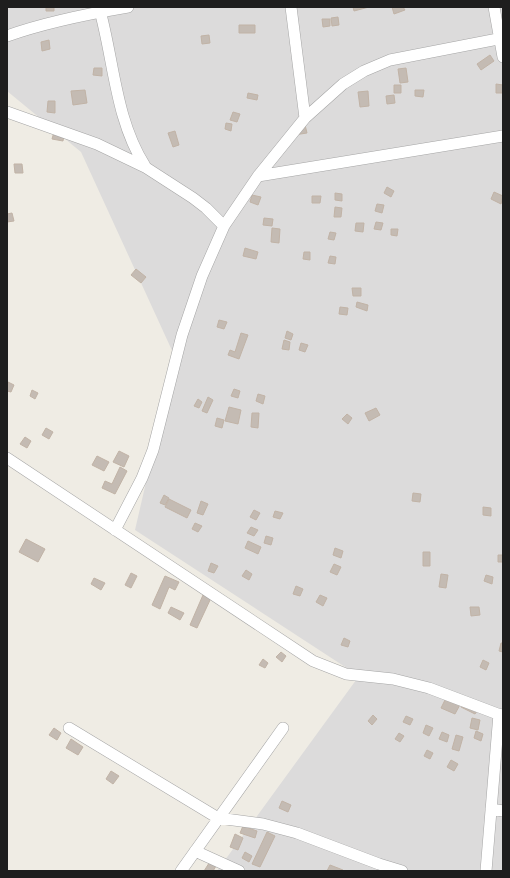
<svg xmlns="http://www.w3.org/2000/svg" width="510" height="878" viewBox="0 0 510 878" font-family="'Work Sans',sans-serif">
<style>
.residential{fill:#dcdbdb}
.building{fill:#c4bbb3;stroke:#c1b3a6}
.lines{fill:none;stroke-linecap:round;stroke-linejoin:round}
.minor-casing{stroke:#a5a5a5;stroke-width:12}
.minor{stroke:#fff;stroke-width:11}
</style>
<rect width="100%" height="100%" fill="#efece4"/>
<!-- residential -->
<path class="residential" d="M7 7H503V871H217L359 676 135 530 175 357 81 152 7 91Z"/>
<!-- building -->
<path class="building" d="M46 7H54V11H46Z
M353 7H369L354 11Z
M392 7H403L405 10 394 14Z
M338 17 339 25 332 26 331 18Z
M322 19H330V26L323 27Z
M239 25H255V33H239Z
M209 35 210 43 202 44 201 36Z
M49 40 50 49 42 51 41 42Z
M490 55 494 61 481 70 477 64Z
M94 68H102V76L93 75Z
M406 68 408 82 400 83 398 69Z
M496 84 503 85V93H496Z
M394 85H401V93H394Z
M85 90 87 103 73 105 71 91Z
M415 90H424L423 97 415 96Z
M368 91 369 106 360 107 358 92Z
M248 93 258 95 257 100 247 98Z
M394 95 395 103 387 104 386 96Z
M48 101H55V113L47 112Z
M233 112 240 114 237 122 230 120Z
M226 123 232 124 231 131 225 129Z
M305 125 307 133 294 135Z
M175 131 179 145 173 147 168 133Z
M54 132 64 135 63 141 52 139Z
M14 164H22L23 173H15Z
M387 187 394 191 391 197 384 193Z
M494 192 503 196 501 204 491 199Z
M335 193 342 194V201L335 200Z
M252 195 261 197 258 205 250 202Z
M312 196H321L320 203H312Z
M377 204 384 205 382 213 375 211Z
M335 207 342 208 341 217H334Z
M12 213 14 221 7 222V214Z
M264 218 273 219 272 226 263 225Z
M376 222 383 223 381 230 374 229Z
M356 223H364L363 232 355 231Z
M272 228 280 229 279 243 271 242Z
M391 229H398L397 236 391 235Z
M330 232 336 233 334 240 328 239Z
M245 248 258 252 256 259 243 256Z
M304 252H310V260L303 259Z
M330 256 336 257 335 264 328 263Z
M136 269 146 277 141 283 131 275Z
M352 288H361V296H353Z
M357 302 368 305 367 311 356 307Z
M340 307 348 308 347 315 339 314Z
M219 320 227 322 224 329 217 327Z
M287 331 293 334 291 340 285 338Z
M241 333 248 335 239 359 228 355 230 350 235 352Z
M284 340 290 342 289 350 282 349Z
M301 343 308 345 305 352 299 350Z
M8 382 14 385 11 392 7 391Z
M234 389 240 391 238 398 231 396Z
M32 390 38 393 35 399 30 396Z
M258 394 265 396 263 404 256 401Z
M208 397 213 400 207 413 202 411Z
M198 399 202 402 199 408 194 406Z
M229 407 241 410 238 424 225 421Z
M376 408 380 415 369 421 365 413Z
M252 413H259L258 428 251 427Z
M347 414 352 418 348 424 342 419Z
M217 418 224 420 222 428 215 426Z
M46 428 53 432 49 439 42 435Z
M25 437 31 441 27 448 20 444Z
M119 451 129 456 124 467 113 462Z
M97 456 109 462 104 471 92 465Z
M120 467 127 471 115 494 102 488 105 481 112 484Z
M413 493 421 494 420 502 412 501Z
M164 495 169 498 165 505 160 503Z
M169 499 191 510 187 518 165 507Z
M201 501 208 504 203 515 197 513Z
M483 507 491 508V516L483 515Z
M254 510 260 513 256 520 250 517Z
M275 511 283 513 280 519 273 517Z
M195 523 202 526 198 532 192 529Z
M251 527 258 530 254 536 247 533Z
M266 536 273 538 271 545 264 543Z
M26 539 45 549 38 562 19 552Z
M248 541 261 547 258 554 245 548Z
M335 548 343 551 341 558 333 555Z
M423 552H430V566H423Z
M498 555H503V562H498Z
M211 563 218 566 214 573 208 571Z
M334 564 341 567 337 575 330 572Z
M246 570 252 574 249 580 242 576Z
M131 573 137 576 131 588 125 585Z
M441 574 448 575 446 588 439 587Z
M486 575 493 577 492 584 484 581Z
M165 576 179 582 175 590 169 587 160 609 152 605Z
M94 578 105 583 101 590 91 584Z
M296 586 303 589 300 596 293 594Z
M203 595 211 598 197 628 190 625Z
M320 595 327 598 323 606 316 602Z
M171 607 184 613 180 620 168 613Z
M470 607H479L480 615 471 616Z
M344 638 350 641 348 647 341 645Z
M501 643H503V652L499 651Z
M281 652 286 656 282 662 276 657Z
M263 659 268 663 265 668 259 665Z
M483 660 489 663 486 670 480 667Z
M448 694 462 701 455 714 441 708Z
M464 700 479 708 475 714 461 707Z
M373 715 377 719 372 725 368 721Z
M406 716 413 719 410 725 403 722Z
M472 718 480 720 478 730 470 728Z
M426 725 433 728 429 736 423 733Z
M54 728 61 733 57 740 49 735Z
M476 731 483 734 481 741 474 738Z
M442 732 449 735 447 742 439 739Z
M399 733 404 736 400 742 395 739Z
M456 735 463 737 459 751 452 749Z
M71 739 83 747 78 755 66 748Z
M427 750 433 753 430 759 424 756Z
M451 760 458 764 454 771 447 767Z
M111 771 119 776 113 784 106 779Z
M282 801 291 805 288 812 279 808Z
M243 826 257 831 255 838 240 833Z
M267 832 275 836 260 867 252 864Z
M235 834 243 838 238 850 230 847Z
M245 852 252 856 249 862 242 858Z
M211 860 218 863 213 871H204Z
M330 865 343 870V871H327Z"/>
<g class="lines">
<!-- minor casing -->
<g class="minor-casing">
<path id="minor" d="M99 7C114 60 115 119 145 166
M291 7 305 118
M494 7 503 57
M7 36C46 22 87 14 128 7
M7 112 97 144 145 167 193 198 206 208 224 226
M258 176 503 136
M7 458 313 661 346 674 393 679 429 688 503 716
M115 530 142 478 153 450 182 335 202 276 224 226 258 176 305 118 343 84 364 71 390 60 503 38
M69 728 218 818 263 824 297 833 379 864 402 871
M491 809 503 811
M195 851 239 871
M181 871 283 728
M486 871 499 714"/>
</g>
<!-- minor -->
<use href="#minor" class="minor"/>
</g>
<!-- border -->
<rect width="510" height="878" fill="none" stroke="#1e1e1e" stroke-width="16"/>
</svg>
